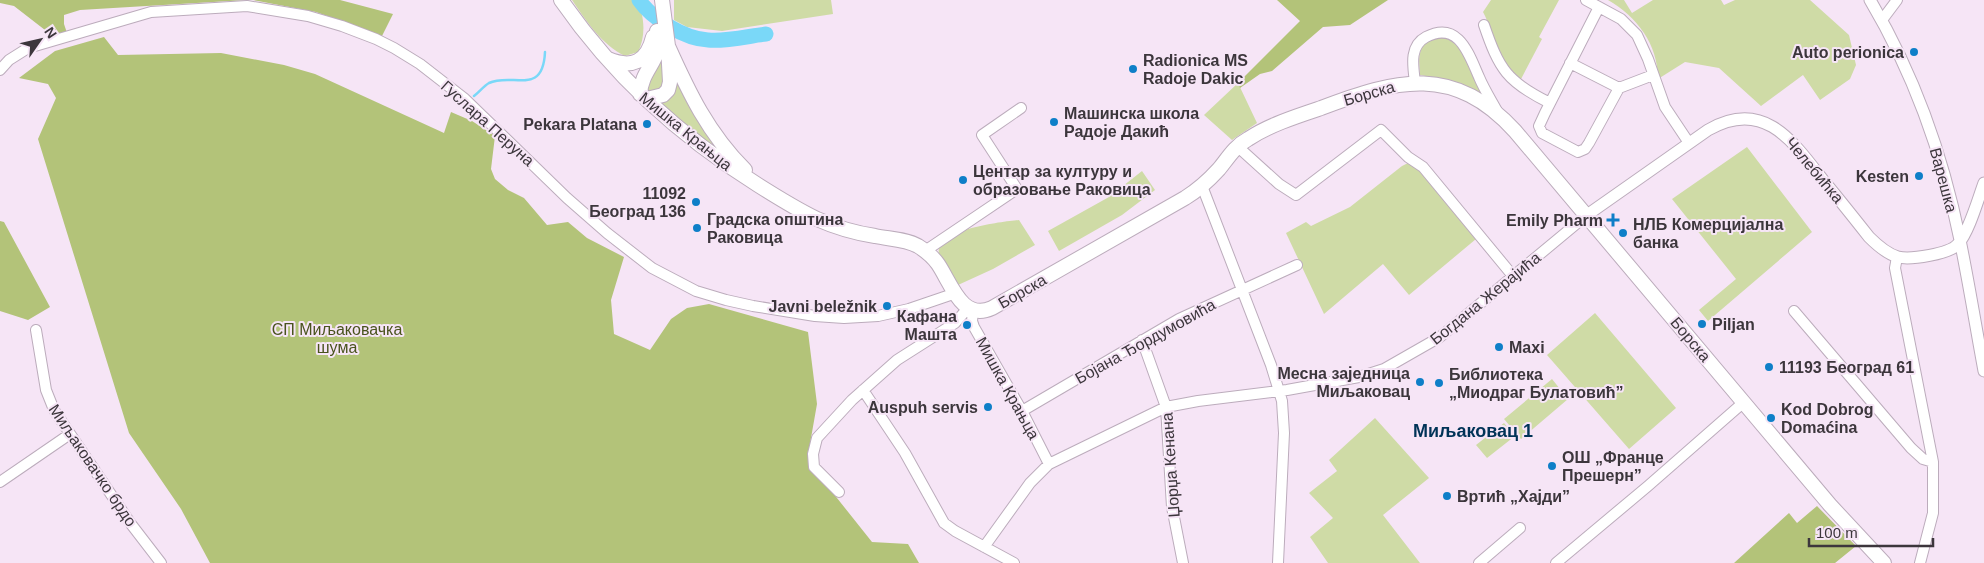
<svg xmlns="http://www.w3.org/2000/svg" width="1984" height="563" viewBox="0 0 1984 563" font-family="Helvetica,sans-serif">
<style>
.green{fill:#cfdba6}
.forest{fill:#b3c379}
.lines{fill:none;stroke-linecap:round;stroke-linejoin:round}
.stream{stroke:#7ad8f8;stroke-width:2.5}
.river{stroke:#7ad8f8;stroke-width:15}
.minor-casing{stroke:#bcacbc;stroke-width:12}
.tertiary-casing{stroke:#bcacbc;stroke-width:13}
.secondary-casing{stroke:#bcacbc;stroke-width:16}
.minor{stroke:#fff;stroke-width:10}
.tertiary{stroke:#fff;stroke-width:11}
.secondary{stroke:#fff;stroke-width:14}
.poi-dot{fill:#0e7fc8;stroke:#f6e5f6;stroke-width:2}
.labels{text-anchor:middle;stroke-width:4;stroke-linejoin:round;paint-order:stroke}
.poi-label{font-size:16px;font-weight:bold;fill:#3c363c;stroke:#f6e5f6;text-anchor:start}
.street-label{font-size:16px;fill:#3c363c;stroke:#f6e5f6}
.park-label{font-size:16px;fill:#49531d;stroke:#f6e5f6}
.neighbourhood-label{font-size:18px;font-weight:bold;fill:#003357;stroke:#f6e5f6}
</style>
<rect width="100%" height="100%" fill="#f6e5f6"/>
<!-- green -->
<path class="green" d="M572 0H636C645 14 646 37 638 52L625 56C602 45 586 21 572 0Z
M674 0H831L833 14 722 31 687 27 674 20Z
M1491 0H1559L1539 37 1542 39 1520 81C1510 70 1500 59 1495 45 1491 33 1489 23 1483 12Z
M1608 0H1624L1632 13 1653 0H1721L1724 5 1735 0H1810L1849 35 1856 65 1850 79 1820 100 1803 75 1761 106 1719 68 1685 62 1658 79C1658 44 1637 17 1608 0Z
M1442 37C1467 43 1469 74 1482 93L1443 79 1420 75C1418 55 1418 39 1442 37Z
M664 49 665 90 648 94 645 87Z
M676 79 720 152 659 103Z
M1238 83 1257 123 1232 140 1204 115Z
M1747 147 1812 232 1708 321 1699 310 1736 279 1672 199Z
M1408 163 1416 166 1476 239 1409 295 1383 264 1324 314 1286 233 1306 222 1311 226 1350 207 1402 166Z
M1142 171 1155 190 1122 215 1059 251 1048 231 1109 197Z
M1019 220 1035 245 993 269 958 285 939 255C934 229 1002 222 1019 220Z
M1595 313 1676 408 1629 449 1547 355Z
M1552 379 1568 399 1521 439 1504 419Z
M1375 418 1429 478 1383 515 1420 563H1328L1310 537 1333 518 1309 493 1337 471 1329 460Z
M1504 423 1515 436 1487 458 1476 445Z"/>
<!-- forest -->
<path class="forest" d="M0 0H246L80 10 64 15V24L67 33 54 37 14 6 0 3Z
M253 0H340L393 14 382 36 316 12Z
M1277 0H1388L1350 25 1323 27 1272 71 1260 74 1240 88 1238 83 1300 21Z
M104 37 118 55 221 53 284 65 315 74 444 133 451 112 472 121 495 136 491 169 495 179 508 190 524 198 547 225 568 222 587 238 624 257 611 300 614 334 650 350 671 319 687 308 709 304 808 332 817 404 808 455 809 469 833 493 872 542 908 544 919 563H210L181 509 129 433 38 139 56 98 48 84 19 78 55 51Z
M0 221 4 222 50 307 28 320 0 311Z
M1817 506 1856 546 1835 563H1734L1789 513 1797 523Z"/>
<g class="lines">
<!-- stream -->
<path class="stream" d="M474 96C479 92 484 86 489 83 512 72 543 97 545 52"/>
<!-- river -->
<path class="river" d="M639 0C652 19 685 39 708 40 724 42 749 36 766 34"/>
<!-- minor casing -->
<g class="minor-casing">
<path id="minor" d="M1586 0 1621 19 1637 35 1648 59 1665 107 1689 143
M1599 7 1545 113 1539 126 1542 133 1578 152 1585 149 1589 143 1619 88 1653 75
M1882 20 1897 0
M1484 25C1499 69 1507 82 1550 103
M1570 63 1619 88
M0 70 9 60 28 48 151 12 247 6 308 16 342 26 376 39 394 48 420 64 465 99 567 198 607 233 652 268 696 291 726 300 753 306 815 316 844 318 878 316 909 309 956 293
M1415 82C1413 66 1409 46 1426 37 1459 20 1469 55 1479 77 1484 89 1491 100 1497 111
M1237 146 1279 184 1296 195 1381 130 1408 157 1423 167 1513 276
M1202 186 1271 365 1282 401 1284 433 1278 563
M925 251 1017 189 982 135 1021 108
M1897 257 1895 268 1933 462V513L1920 563
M973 311 972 321 974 327 1022 411 1049 464
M1794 311 1911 448 1923 459 1933 462
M36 330 46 390 54 410 131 524 161 563
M1142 340 1166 407 1172 507 1183 563
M863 390 905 453 944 523 955 531 1014 563
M1022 411 1179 319 1297 265
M0 482 70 434
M839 492 814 467 813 454 817 438 852 400 897 360 955 323 968 308
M984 547 1030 483 1049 464 1166 407 1198 401 1287 390 1359 377 1384 369 1440 337 1587 215
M1479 563 1520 528
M1556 563 1648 486 1744 402"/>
</g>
<!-- tertiary casing -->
<g class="tertiary-casing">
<path id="tertiary" d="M1870 0C1914 74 1943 156 1960 240 1969 284 1976 328 1984 371
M1587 215 1708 130C1763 98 1792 140 1823 180 1839 199 1854 218 1869 237 1877 245 1887 254 1898 257 1910 260 1950 254 1958 244 1969 232 1978 199 1984 183"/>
</g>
<!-- secondary casing -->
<g class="secondary-casing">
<path id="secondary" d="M561 0C613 75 681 137 758 185 777 197 796 209 817 219 835 227 855 233 875 236 889 239 906 239 918 246 926 251 933 257 938 264 951 283 962 322 992 308L1185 198C1198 190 1209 180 1219 169 1228 158 1235 146 1248 139 1269 125 1297 116 1321 108 1397 79 1454 64 1515 131L1830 505 1884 563
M668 46C689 93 708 133 745 170
M608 59C632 69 647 62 653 37
M640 94C642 66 664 61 657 31
M647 99 663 95 668 90 670 82 668 46 662 0"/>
</g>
<!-- minor -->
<use href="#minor" class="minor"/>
<!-- tertiary -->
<use href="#tertiary" class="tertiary"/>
<!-- secondary -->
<use href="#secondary" class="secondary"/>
</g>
<!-- markers -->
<g class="poi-dot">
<circle cx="1914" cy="52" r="5"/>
<circle cx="1133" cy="69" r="5"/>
<circle cx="1054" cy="122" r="5"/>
<circle cx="647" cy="124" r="5"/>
<circle cx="1919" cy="176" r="5"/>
<circle cx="963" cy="180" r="5"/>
<circle cx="696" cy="202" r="5"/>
<path d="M1610.5 212.5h5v5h5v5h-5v5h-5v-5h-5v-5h5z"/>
<circle cx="697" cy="228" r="5"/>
<circle cx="1623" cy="233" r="5"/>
<circle cx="887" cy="306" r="5"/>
<circle cx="1702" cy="324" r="5"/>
<circle cx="967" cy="325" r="5"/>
<circle cx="1499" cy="347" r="5"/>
<circle cx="1769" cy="367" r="5"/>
<circle cx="1420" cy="382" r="5"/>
<circle cx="1439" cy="383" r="5"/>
<circle cx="988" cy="407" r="5"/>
<circle cx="1771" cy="418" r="5"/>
<circle cx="1552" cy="466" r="5"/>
<circle cx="1447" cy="496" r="5"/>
</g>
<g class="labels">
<!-- poi labels -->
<g class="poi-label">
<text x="1904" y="58" text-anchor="end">Auto perionica</text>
<text x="1143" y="66">Radionica MS<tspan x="1143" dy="18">Radoje Dakic</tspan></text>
<text x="1064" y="119">Машинска школа<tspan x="1064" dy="18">Радоје Дакић</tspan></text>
<text x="637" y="130" text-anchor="end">Pekara Platana</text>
<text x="973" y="177">Центар за културу и<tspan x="973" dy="18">образовање Раковица</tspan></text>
<text x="1909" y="182" text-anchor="end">Kesten</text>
<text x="686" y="199" text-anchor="end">11092<tspan x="686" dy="18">Београд 136</tspan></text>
<text x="707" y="225">Градска општина<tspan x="707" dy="18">Раковица</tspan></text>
<text x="1603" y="226" text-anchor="end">Emily Pharm</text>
<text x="1633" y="230">НЛБ Комерцијална<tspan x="1633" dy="18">банка</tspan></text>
<text x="877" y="312" text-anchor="end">Javni beležnik</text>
<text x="957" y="322" text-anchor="end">Кафана<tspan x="957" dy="18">Машта</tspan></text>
<text x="1712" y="330">Piljan</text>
<text x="1509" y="353">Maxi</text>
<text x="1779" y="373">11193 Београд 61</text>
<text x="1410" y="379" text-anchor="end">Месна заједница<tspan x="1410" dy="18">Миљаковац</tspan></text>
<text x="1449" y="380">Библиотека<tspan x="1449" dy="18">„Миодраг Булатовић”</tspan></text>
<text x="978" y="413" text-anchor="end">Auspuh servis</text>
<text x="1781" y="415">Kod Dobrog<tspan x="1781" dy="18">Domaćina</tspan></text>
<text x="1562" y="463">ОШ „Франце<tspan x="1562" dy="18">Прешерн”</tspan></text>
<text x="1457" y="502">Вртић „Хајди”</text>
</g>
<!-- street labels -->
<g class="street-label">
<text transform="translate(1369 93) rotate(-16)" y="6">Борска</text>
<text transform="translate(488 123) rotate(42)" y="6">Гуслара Перуна</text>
<text transform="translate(686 131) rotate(39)" y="6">Мишка Крањца</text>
<text transform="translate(1815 170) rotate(50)" y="6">Челебићка</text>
<text transform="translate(1944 180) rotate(75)" y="6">Варешка</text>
<text transform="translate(1022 291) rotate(-30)" y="6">Борска</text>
<text transform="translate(1485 298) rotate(-39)" y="6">Богдана Жерајића</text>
<text transform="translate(1691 339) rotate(50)" y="6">Борска</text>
<text transform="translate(1145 341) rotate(-29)" y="6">Бојана Ђордумовића</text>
<text transform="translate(1008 388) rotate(61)" y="6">Мишка Крањца</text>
<text transform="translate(93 465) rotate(56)" y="6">Миљаковачко брдо</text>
<text transform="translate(1170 465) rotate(-94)" y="6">Џорџа Кенана</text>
</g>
<!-- park labels -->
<g class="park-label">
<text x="337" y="335">СП Миљаковачка<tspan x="337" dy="18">шума</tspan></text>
</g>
<!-- neighbourhood labels -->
<g class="neighbourhood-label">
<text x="1473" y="437">Миљаковац 1</text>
</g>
</g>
<!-- north arrow -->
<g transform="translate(40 40) rotate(56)" stroke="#f6e5f6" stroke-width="4" paint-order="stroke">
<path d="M0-4L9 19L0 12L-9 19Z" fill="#3c363c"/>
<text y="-8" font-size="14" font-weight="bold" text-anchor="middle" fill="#3c363c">N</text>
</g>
<!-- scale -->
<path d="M1809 538v8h124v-8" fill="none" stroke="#3c363c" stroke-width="2.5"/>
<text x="1816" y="538" font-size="15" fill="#3c363c" stroke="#f6e5f6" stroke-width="4" paint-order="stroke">100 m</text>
</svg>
